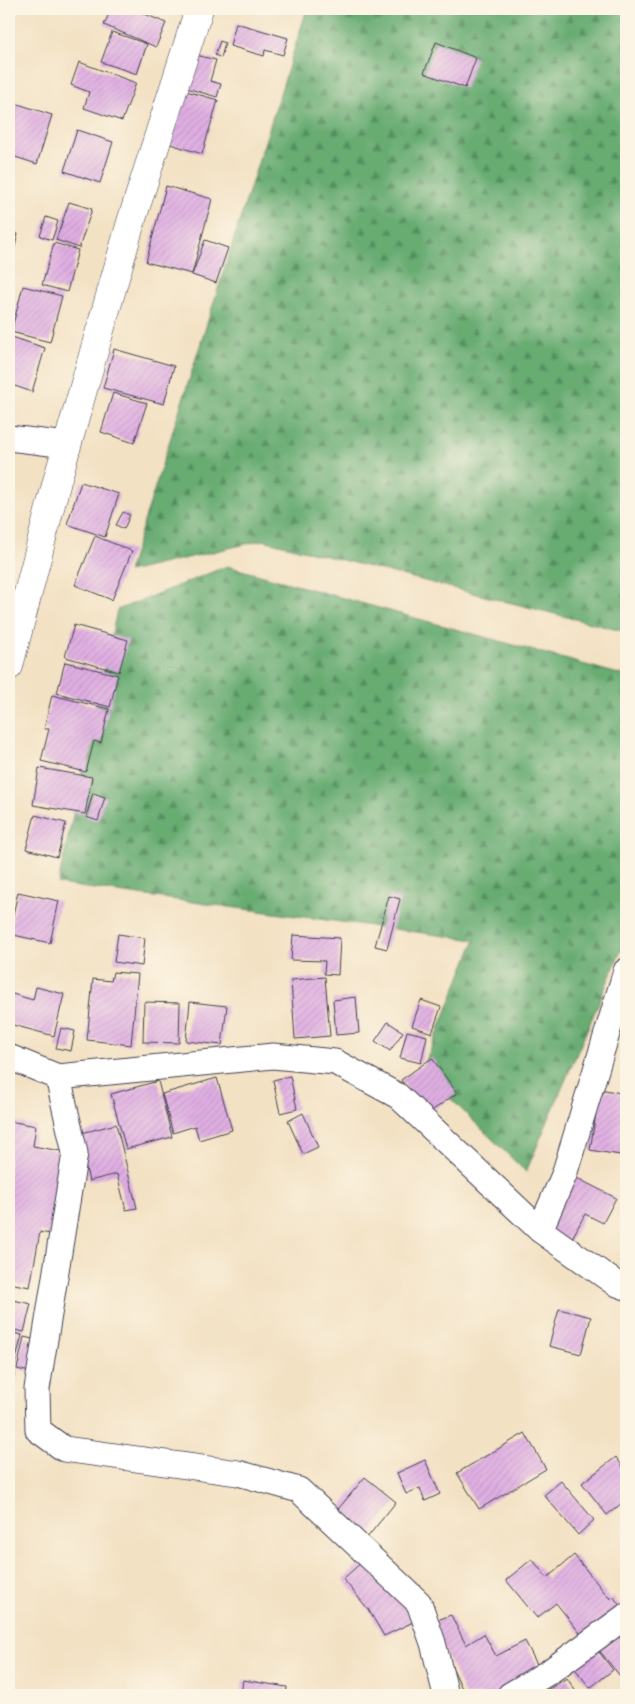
<svg xmlns="http://www.w3.org/2000/svg" width="635" height="1704" viewBox="0 0 635 1704" font-family="Sriracha,sans-serif">
<style>
.forest{fill:url(#forest-firs);stroke:#446756}
.building{fill:url(#building-hatch)}
.lines{fill:none;stroke-linecap:round;stroke-linejoin:round}
.minor-casing{stroke:#413f4f;stroke-width:27}
.tertiary-casing{stroke:#413f4f;stroke-width:29}
.minor{stroke:#fff;stroke-width:25}
.tertiary{stroke:#fff;stroke-width:28}
</style>
<defs>
<pattern id="forest-firs" width="22" height="20" patternUnits="userSpaceOnUse" patternTransform="scale(1.25)"><rect width="22" height="20" fill="#67ac72"/><path d="M5 1l3.5 6h-7zM16 11l3.5 6h-7z" fill="#548c5f"/></pattern>
<pattern id="building-hatch" width="6" height="6" patternUnits="userSpaceOnUse" patternTransform="scale(1.25)"><rect width="6" height="6" fill="#e0afe3"/><path d="M-1 1l2-2M0 6l6-6M5 7l2-2" fill="none" stroke="#c096c4"/></pattern>
</defs>
<rect width="100%" height="100%" fill="#fcf5e5"/>
<filter id="ink" filterUnits="userSpaceOnUse"><feTurbulence type="fractalNoise" baseFrequency=".02" numOctaves="2"/><feDisplacementMap in="SourceGraphic" scale="10" xChannelSelector="R" yChannelSelector="G"/><feConvolveMatrix kernelMatrix="1 2 1 2 8 2 1 2 1" color-interpolation-filters="sRGB"/></filter>
<filter id="wash" filterUnits="userSpaceOnUse"><feTurbulence type="fractalNoise" baseFrequency=".0096" numOctaves="4" result="noise"/><feDisplacementMap in="SourceGraphic" scale="20" xChannelSelector="R" yChannelSelector="G"/><feGaussianBlur stdDeviation="1.12" result="paint"/><feColorMatrix in="noise" values="0 0 0 0 0 0 0 0 0 0 0 0 0 0 0 0 0 1.4 0 .05"/><feComposite in="paint" operator="in"/></filter>
<g filter="url(#wash)">
<rect width="100%" height="100%" fill="#f3e1c3"/>
<!-- forest -->
<path class="forest" d="M307 9H613L626 12V632L263 540 128 572Z
M227 566 626 676V939L526 1172 422 1071 475 940 58 884 117 610Z"/>
<g id="blocks">
<!-- building -->
<path class="building" d="M111 9H133L166 23 156 47 104 25Z
M236 23 288 38 283 55 265 50 264 56 230 46Z
M112 32 147 44 137 74 101 62Z
M220 41 225 43 221 58 215 55Z
M436 42 476 58 465 88 424 73Z
M192 54 216 60 210 81 221 84 217 97 183 87Z
M79 62 136 83 122 121 84 108 89 92 71 85Z
M179 89 218 100 202 154 164 142Z
M9 101 52 115 37 164 9 155Z
M77 130 113 142 100 183 64 171Z
M166 186 212 199 192 274 146 262Z
M69 202 92 209 79 248 56 240Z
M46 217 58 221 52 240 40 236Z
M9 232 18 234 9 271Z
M205 240 228 248 216 283 192 275Z
M54 243 78 250 67 292 42 285Z
M23 286 62 296 50 342 11 332Z
M9 336 45 348 32 392 9 384Z
M114 349 174 366 164 404 103 388Z
M113 393 147 403 134 443 101 432Z
M81 482 119 494 105 537 67 524Z
M123 512 130 515 124 529 116 525Z
M95 536 132 551 112 600 75 585Z
M74 625 128 640 119 672 65 657Z
M65 662 118 675 110 707 57 693Z
M52 695 109 709 101 743 94 741 86 772 41 761 49 729H44Z
M39 768 92 777 85 814 33 805Z
M93 793 105 797 98 821 86 817Z
M35 815 66 823 57 857 26 849Z
M18 892 59 901 50 943 9 934Z
M389 896 400 899 387 949 375 946Z
M118 934 145 938 142 966 114 962Z
M293 935 340 938 338 975 324 974 325 961 291 960Z
M113 972 138 974 131 1045 87 1040 93 979 111 981Z
M325 977 330 1036 295 1039 291 980Z
M36 987 64 994 54 1036 9 1024V993L33 1000Z
M356 997 359 1033 336 1035 333 1000Z
M421 1000 441 1007 432 1033 412 1026Z
M144 1002 180 1003 179 1043 143 1042Z
M190 1002 227 1006 222 1045 186 1041Z
M388 1022 403 1032 390 1051 375 1041Z
M61 1028 75 1031 71 1051 56 1048Z
M407 1031 427 1036 421 1063 400 1058Z
M432 1058 457 1093 426 1115 401 1080Z
M290 1076 297 1109 280 1113 273 1080Z
M217 1078 232 1130 199 1140 195 1126 173 1133 162 1094Z
M158 1081 172 1137 126 1149 111 1094Z
M600 1089 626 1094V1156L590 1150Z
M303 1113 318 1147 303 1154 288 1121Z
M9 1121 36 1126 33 1146 66 1152 50 1234 40 1232 30 1287 9 1283Z
M116 1124 137 1208 126 1210 117 1174 89 1181 78 1134Z
M573 1176 616 1198 603 1223 585 1214 570 1242 545 1229Z
M9 1299 31 1304 24 1332 9 1329Z
M559 1309 591 1317 581 1354 549 1346Z
M9 1332 22 1335 14 1367 9 1365Z
M24 1337 41 1341 34 1373 17 1369Z
M9 1371 15 1372 9 1395Z
M525 1433 546 1469 479 1509 457 1473Z
M616 1457 626 1471V1500L607 1515 582 1483Z
M425 1460 440 1494 425 1501 420 1488 406 1494 397 1473Z
M365 1477 396 1502 366 1539 334 1514Z
M561 1481 594 1520 578 1535 544 1495Z
M574 1555 610 1599 613 1596 621 1607 583 1637 556 1603 537 1618 506 1580 532 1559 547 1578Z
M365 1559 403 1597 413 1622 384 1636 368 1609 343 1579Z
M451 1615 466 1645 484 1634 496 1656 525 1641 539 1668 500 1692 490 1695H465L432 1622Z
M617 1634 626 1646 625 1682 598 1649Z
M596 1648 613 1670 590 1688 573 1666Z
M567 1678 578 1695H539Z
M243 1680 287 1687 286 1695H241Z"/>
</g>
</g>
<g filter="url(#ink)">
<use href="#blocks" fill-opacity="0" stroke="#413f4f" stroke-width="1"/>
<g class="lines">
<!-- minor casing -->
<g class="minor-casing">
<path id="minor" d="M9 438 67 445
M9 1057 58 1077 273 1056 335 1062 398 1096 540 1230 615 1283 626 1287
M58 1077 75 1153 37 1389 38 1430 64 1449 238 1473 299 1490 419 1603 433 1643 446 1695
M540 1230 564 1175 626 971
M510 1695 549 1672 626 1616"/>
</g>
<!-- tertiary casing -->
<g class="tertiary-casing">
<path id="tertiary" d="M9 666 57 481 131 222 199 9"/>
</g>
<!-- minor -->
<use href="#minor" class="minor"/>
<!-- tertiary -->
<use href="#tertiary" class="tertiary"/>
</g>
</g>
<!-- margin -->
<rect width="635" height="1704" fill="none" stroke="#fcf5e5" stroke-width="30"/>
</svg>
